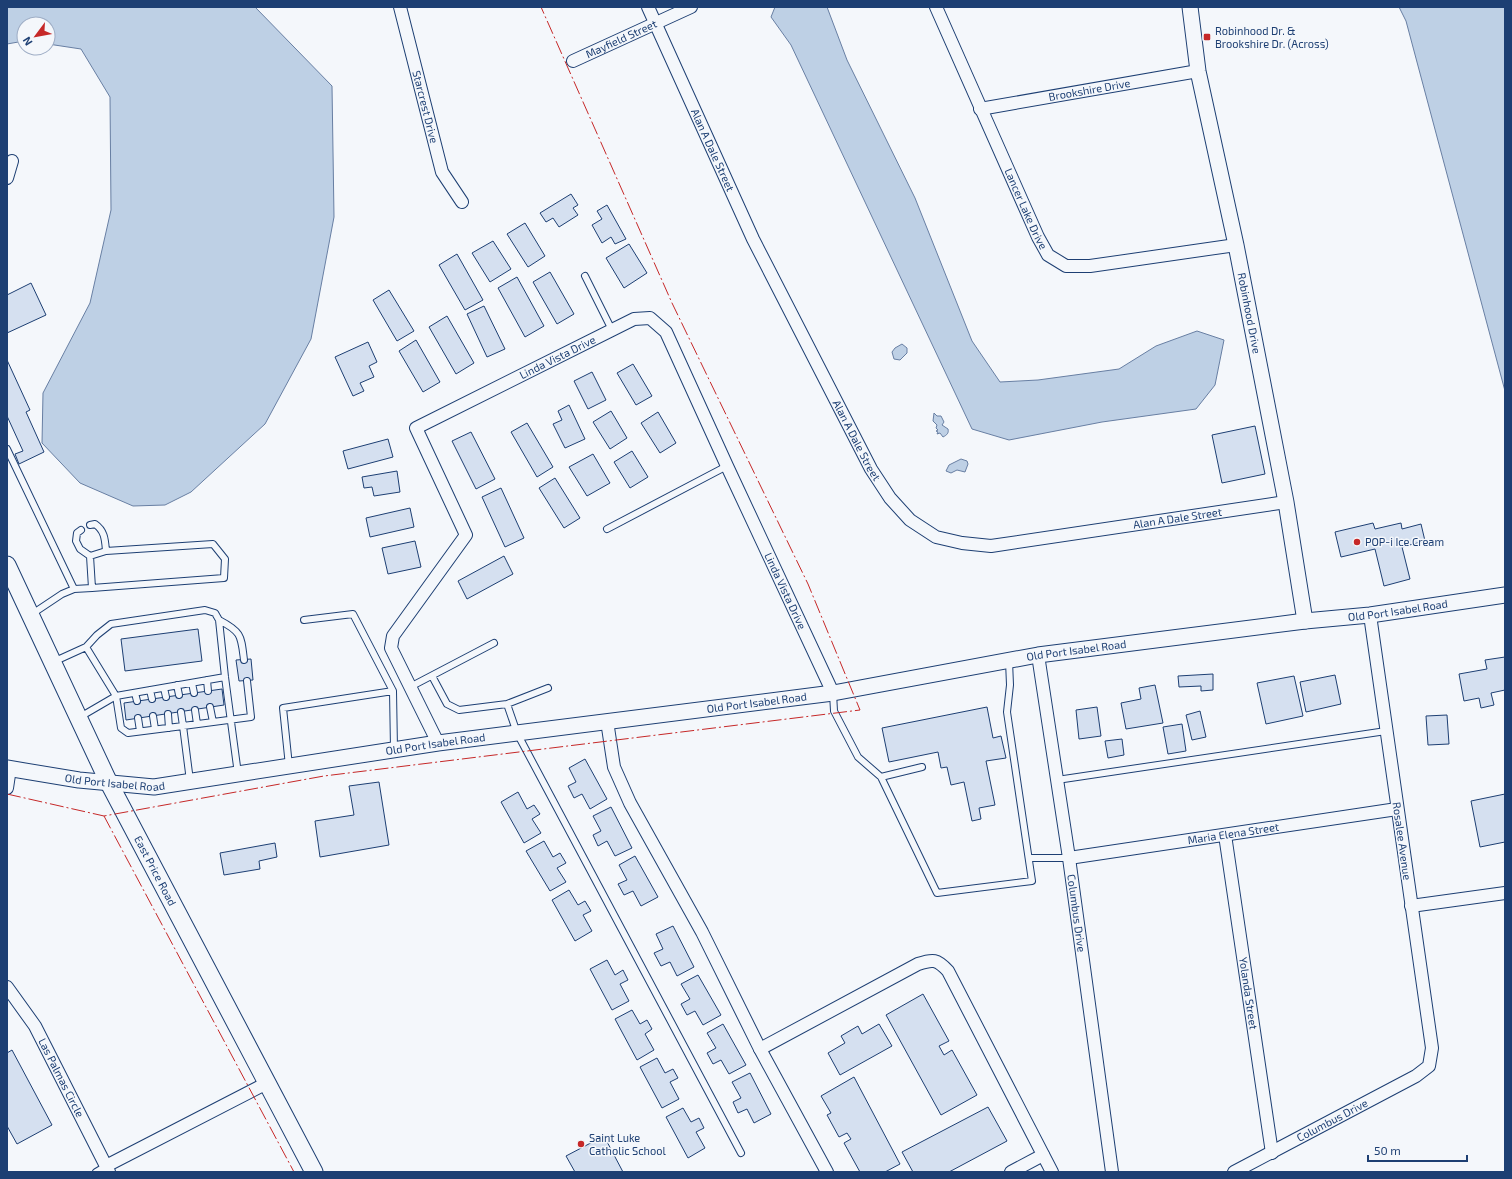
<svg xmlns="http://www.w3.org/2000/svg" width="1512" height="1179" viewBox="0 0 1512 1179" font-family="'Exo 2',sans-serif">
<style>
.water{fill:#bed0e5;stroke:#687fa3}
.building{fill:#d5e0f0;stroke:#1d3f73}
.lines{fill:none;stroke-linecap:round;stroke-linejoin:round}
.service-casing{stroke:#1d3f73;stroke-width:8}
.minor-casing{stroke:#1d3f73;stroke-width:14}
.tertiary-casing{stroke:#1d3f73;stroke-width:17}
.secondary-casing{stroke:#1d3f73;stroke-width:19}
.service{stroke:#f4f7fb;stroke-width:6}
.minor{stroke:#f4f7fb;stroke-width:12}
.tertiary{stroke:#f4f7fb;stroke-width:15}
.secondary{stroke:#f4f7fb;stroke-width:17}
.power{stroke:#c62828;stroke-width:1;stroke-dasharray:14 3 2 3;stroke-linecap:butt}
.poi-dot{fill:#c62828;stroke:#f4f7fb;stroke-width:1.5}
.labels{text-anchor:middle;stroke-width:3;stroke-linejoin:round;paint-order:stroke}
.poi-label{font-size:11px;fill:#1d3f73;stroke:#f4f7fb;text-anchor:start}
.street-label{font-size:11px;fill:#1d3f73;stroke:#f4f7fb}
</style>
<rect width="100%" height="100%" fill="#f4f7fb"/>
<!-- water -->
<path class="water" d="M7 7H255L332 86 334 217 311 339 265 424 191 492 165 505 133 506 80 483 42 443 43 393 90 303 111 210 110 97 81 49 48 44V24H24V41L7 44Z
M775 7H827L847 60 915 198 972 341 1000 382 1038 380 1119 369 1156 346 1197 331 1224 340 1215 385 1196 409 1102 422 1009 440 972 429 791 45 771 17Z
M1399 7H1505V391L1406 21Z
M902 344 907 348V353L900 360 894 359 892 352 895 348Z
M934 413 937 416H941L944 422 942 425 948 429C949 433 947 435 943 437L940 433 937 434 938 432 936 431 938 430 936 428 937 425 933 421Z
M961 459 967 461 968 464 965 472 957 470 951 473 946 471 949 465Z"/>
<!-- building -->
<path class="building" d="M571 194 578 205 573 208 578 215 559 227 553 218 546 222 540 213Z
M607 205 626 239 615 244 611 237 602 243 592 225 602 219 597 211Z
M525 223 545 256 528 267 507 234Z
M493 241 511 269 490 282 472 253Z
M629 244 647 273 624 288 606 258Z
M457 254 483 300 465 310 439 265Z
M550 272 574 314 557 324 533 282Z
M517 277 544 326 525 337 498 288Z
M31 283 46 315 7 333V295Z
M389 290 414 331 397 341 373 300Z
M484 306 505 349 487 357 467 314Z
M447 316 474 363 456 374 429 327Z
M416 340 440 382 423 392 399 351Z
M368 342 377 362 369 366 374 377 360 383 364 391 353 396 335 357Z
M7 360 30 410 26 412 44 452 19 464 15 454 23 451 7 416Z
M633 364 652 396 636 405 617 373Z
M592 372 606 400 588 409 574 381Z
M569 405 585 439 565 448 553 424 562 420 558 411Z
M611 411 627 438 610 449 593 422Z
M658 412 676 443 660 453 641 423Z
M527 423 553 467 537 477 511 432Z
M1255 426 1265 474 1222 483 1212 435Z
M471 432 495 479 476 489 452 441Z
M388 439 393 457 348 469 343 451Z
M632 451 648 477 630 488 614 462Z
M593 454 610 483 587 496 569 467Z
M397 471 400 492 374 496 372 487 364 488 362 477Z
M555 478 580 518 564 528 539 488Z
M501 488 524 538 505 547 482 497Z
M410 508 414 527 370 537 366 518Z
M1373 523 1375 529 1401 523 1402 529 1421 524 1425 541 1402 547 1410 579 1384 586 1375 549 1341 557 1335 532Z
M415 541 421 567 388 574 382 548Z
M504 556 513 574 467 599 458 581Z
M198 629 202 661 125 671 121 639Z
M1505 657V690L1491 693 1494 705 1481 708 1479 698 1464 701 1459 674 1487 669 1485 660Z
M251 659 253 680 239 681 236 660Z
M1213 674V690L1201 691V686L1179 687 1178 676Z
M1335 675 1341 704 1306 712 1300 682Z
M1294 676 1303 716 1266 724 1257 683Z
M1155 685 1163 723 1126 729 1121 703 1141 699 1139 688Z
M222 689 224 705 126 720 124 703Z
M987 707 993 738 1001 736 1006 758 986 761 995 805 979 808 981 819 972 821 964 782 951 785 947 767 941 768 938 752 889 762 882 728Z
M1097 707 1101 736 1079 739 1076 710Z
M1200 711 1206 737 1192 740 1186 715Z
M1447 715 1449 744 1428 745 1426 716Z
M1182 724 1186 751 1168 754 1163 727Z
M1122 739 1124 755 1108 758 1105 741Z
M585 759 607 799 590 809 582 794 574 798 568 786 576 782 569 768Z
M379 782 389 845 320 857 315 821 354 815 349 786Z
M518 792 527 809 534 805 540 814 532 819 541 833 524 843 501 802Z
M1505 794V842L1480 847 1471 801Z
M611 807 632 848 615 856 607 841 598 846 593 835 601 831 593 816Z
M544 841 553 857 560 853 566 863 557 868 566 882 550 891 526 851Z
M275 843 277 857 259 861 260 869 224 875 220 853Z
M635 856 658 897 641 906 633 891 624 895 618 884 627 880 619 865Z
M569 890 578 905 585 901 591 911 583 915 592 931 575 941 552 900Z
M673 926 694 967 677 976 670 962 661 966 654 953 663 949 656 934Z
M607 960 615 975 623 970 628 980 620 984 629 1001 612 1010 590 969Z
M698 975 721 1015 703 1025 695 1011 687 1015 681 1004 690 999 681 984Z
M923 994 949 1041 939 1046 944 1055 952 1050 977 1095 941 1115 886 1015Z
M632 1010 640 1024 647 1020 652 1029 645 1034 654 1050 637 1060 615 1019Z
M723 1024 746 1065 729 1074 721 1060 713 1064 707 1053 716 1048 707 1033Z
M879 1024 892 1046 840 1075 828 1053 845 1043 841 1036 858 1026 862 1034Z
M12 1050 52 1125 17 1144 7 1126V1053Z
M657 1058 665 1073 673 1069 678 1078 670 1082 679 1099 662 1108 640 1067Z
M750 1073 771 1114 754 1123 747 1109 738 1113 733 1102 741 1098 732 1082Z
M854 1077 900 1164 885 1172H860L844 1143 851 1139 847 1133 839 1137 827 1115 831 1113 821 1096Z
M988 1107 1007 1141 949 1172H913L902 1152Z
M683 1108 691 1122 699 1118 704 1128 696 1132 705 1148 688 1158 666 1117Z
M604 1136 623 1172H575L566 1156Z"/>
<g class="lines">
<!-- service casing -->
<g class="service-casing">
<path id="service" d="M585 276 612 330
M7 449 74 589 62 594 32 614
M90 525 95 524C105 531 105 540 106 551
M607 529 727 466
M81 530 77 533 76 541 80 549 90 556
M74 589 92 588 224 578 225 559 213 544 106 551 90 556 92 588
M219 620C242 632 241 636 244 660
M304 620 353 614 393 691 394 749
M86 647 116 696 225 677
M53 662 86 647 97 635 111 624 205 610 215 613 219 620 225 677 238 774
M432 676 447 704 459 710 507 704 548 688
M207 680 208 691
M192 683 194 693
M177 685 179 695
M410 687 494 643
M164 688 166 697
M150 690 152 699
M135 693 137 701
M833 693 834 711 858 757 881 777 922 767
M507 704 517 733 741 1153
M210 707 213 722
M195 710 197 724
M181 712 183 726 251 717 247 681
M168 714 169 728
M153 716 155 729
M80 717 116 696 121 728 128 733 183 726 190 781
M138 718 140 731
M289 766 283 708 393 691
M881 777 937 893 1032 881 1007 712 1010 685 1009 661
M1057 780 1386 731
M1029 858H1069
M96 1172 106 1166"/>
</g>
<!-- minor casing -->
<g class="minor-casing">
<g id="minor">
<path id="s1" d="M400 7 442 172 462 202"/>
<path id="s2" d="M648 7 753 239 871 469 890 498 910 520 936 537 962 543 991 546 1286 502"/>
<path id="s3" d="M936 7 1038 237 1048 255 1066 266H1090L1236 245"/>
<path id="s4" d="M573 61 691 7"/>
<path id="s5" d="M980 109 1198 71"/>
<path d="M7 178 12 161"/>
<path id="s6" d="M1038 655 1069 858 1112 1172"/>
<path d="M607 721 614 767 630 803 702 932 760 1049 827 1172"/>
<path id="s7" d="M438 743 391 648 393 636 466 535 416 428 634 319 650 318 666 332 727 466 833 693"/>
<path d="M7 788 10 768"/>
<path id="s8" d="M1225 835 1272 1153"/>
<path id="s9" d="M1069 858 1397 809"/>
<path d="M1411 906 1505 893"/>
<path id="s10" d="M7 987 35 1026 109 1172"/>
<path d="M760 1049 918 964C933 959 937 959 948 971L1052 1172"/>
<path d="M106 1166 267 1083"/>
<path d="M1011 1172 1043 1155"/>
<path id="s11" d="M1234 1172 1416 1076 1429 1066 1432 1048 1370 615"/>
</g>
</g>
<!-- tertiary casing -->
<g class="tertiary-casing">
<g id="tertiary">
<path id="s12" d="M1190 7 1198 71 1236 245 1286 502 1305 621"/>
<path id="s13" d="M7 768 79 780 154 787 438 743 833 693 1038 655 1305 621 1370 615 1505 595"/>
</g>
</g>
<!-- secondary casing -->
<g class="secondary-casing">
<g id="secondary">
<path id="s14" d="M7 565 109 783 314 1172"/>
</g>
</g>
<!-- service -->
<use href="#service" class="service"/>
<!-- minor -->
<use href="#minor" class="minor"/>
<!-- tertiary -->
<use href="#tertiary" class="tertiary"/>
<!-- secondary -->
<use href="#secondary" class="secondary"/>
<!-- power -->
<path class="power" d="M7 794 104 816 324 776 860 710 808 584 672 303 541 7
M104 816 294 1172"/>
</g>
<!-- markers -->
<g class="poi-dot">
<rect x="1203" y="33" width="8" height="8" rx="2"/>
<circle cx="1357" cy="542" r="4"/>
<circle cx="581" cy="1144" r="4"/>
</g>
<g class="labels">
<!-- poi labels -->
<g class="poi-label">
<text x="1215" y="35">Robinhood Dr. &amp;<tspan x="1215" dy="13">Brookshire Dr. (Across)</tspan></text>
<text x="1365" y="546">POP-i Ice Cream</text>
<text x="589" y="1142">Saint Luke<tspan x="589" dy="13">Catholic School</tspan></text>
</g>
<!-- street labels -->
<g class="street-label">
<text dy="4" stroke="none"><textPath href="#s4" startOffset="53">Mayfield Street</textPath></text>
<text dy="4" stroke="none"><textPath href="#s5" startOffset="111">Brookshire Drive</textPath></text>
<text dy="4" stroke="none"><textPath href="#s1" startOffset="103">Starcrest Drive</textPath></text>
<text dy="4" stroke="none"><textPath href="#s2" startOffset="157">Alan A Dale Street</textPath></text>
<text dy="4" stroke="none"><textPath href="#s3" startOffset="221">Lancer Lake Drive</textPath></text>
<text dy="4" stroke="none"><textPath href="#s12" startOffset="312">Robinhood Drive</textPath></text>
<text dy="4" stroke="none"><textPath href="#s7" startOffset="519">Linda Vista Drive</textPath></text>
<text dy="4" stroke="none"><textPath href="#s2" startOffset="481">Alan A Dale Street</textPath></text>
<text dy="4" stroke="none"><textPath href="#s2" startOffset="853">Alan A Dale Street</textPath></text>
<text dy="4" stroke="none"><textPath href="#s7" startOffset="927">Linda Vista Drive</textPath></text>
<text dy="4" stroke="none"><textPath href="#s13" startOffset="1405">Old Port Isabel Road</textPath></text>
<text dy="4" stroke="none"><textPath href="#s13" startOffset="1081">Old Port Isabel Road</textPath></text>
<text dy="4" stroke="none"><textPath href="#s13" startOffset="757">Old Port Isabel Road</textPath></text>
<text dy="4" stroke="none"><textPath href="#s13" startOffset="433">Old Port Isabel Road</textPath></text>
<text dy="4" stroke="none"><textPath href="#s13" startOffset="109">Old Port Isabel Road</textPath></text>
<text dy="4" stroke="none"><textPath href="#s9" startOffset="166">Maria Elena Street</textPath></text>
<text transform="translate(1402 841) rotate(82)" y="4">Rosalee Avenue</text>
<text dy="4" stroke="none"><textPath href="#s14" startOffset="340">East Price Road</textPath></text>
<text dy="4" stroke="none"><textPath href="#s6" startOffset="261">Columbus Drive</textPath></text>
<text dy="4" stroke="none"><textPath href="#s8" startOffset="160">Yolanda Street</textPath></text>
<text dy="4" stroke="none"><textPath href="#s10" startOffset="106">Las Palmas Circle</textPath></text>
<text dy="4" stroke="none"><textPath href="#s11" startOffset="111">Columbus Drive</textPath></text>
</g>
</g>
<!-- border -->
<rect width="1512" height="1179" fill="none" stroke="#1d3f73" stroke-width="16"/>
<!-- north arrow -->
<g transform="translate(36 36) rotate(238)"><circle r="19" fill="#f4f7fb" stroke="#9eadc5"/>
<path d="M0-3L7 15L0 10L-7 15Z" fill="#c62828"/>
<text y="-6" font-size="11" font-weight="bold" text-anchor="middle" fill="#1d3f73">N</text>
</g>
<!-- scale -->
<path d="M1368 1155v6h99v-6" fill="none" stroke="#1d3f73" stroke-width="2"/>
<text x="1374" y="1155" font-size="12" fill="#1d3f73" stroke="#f4f7fb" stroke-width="3" paint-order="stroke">50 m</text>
</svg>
